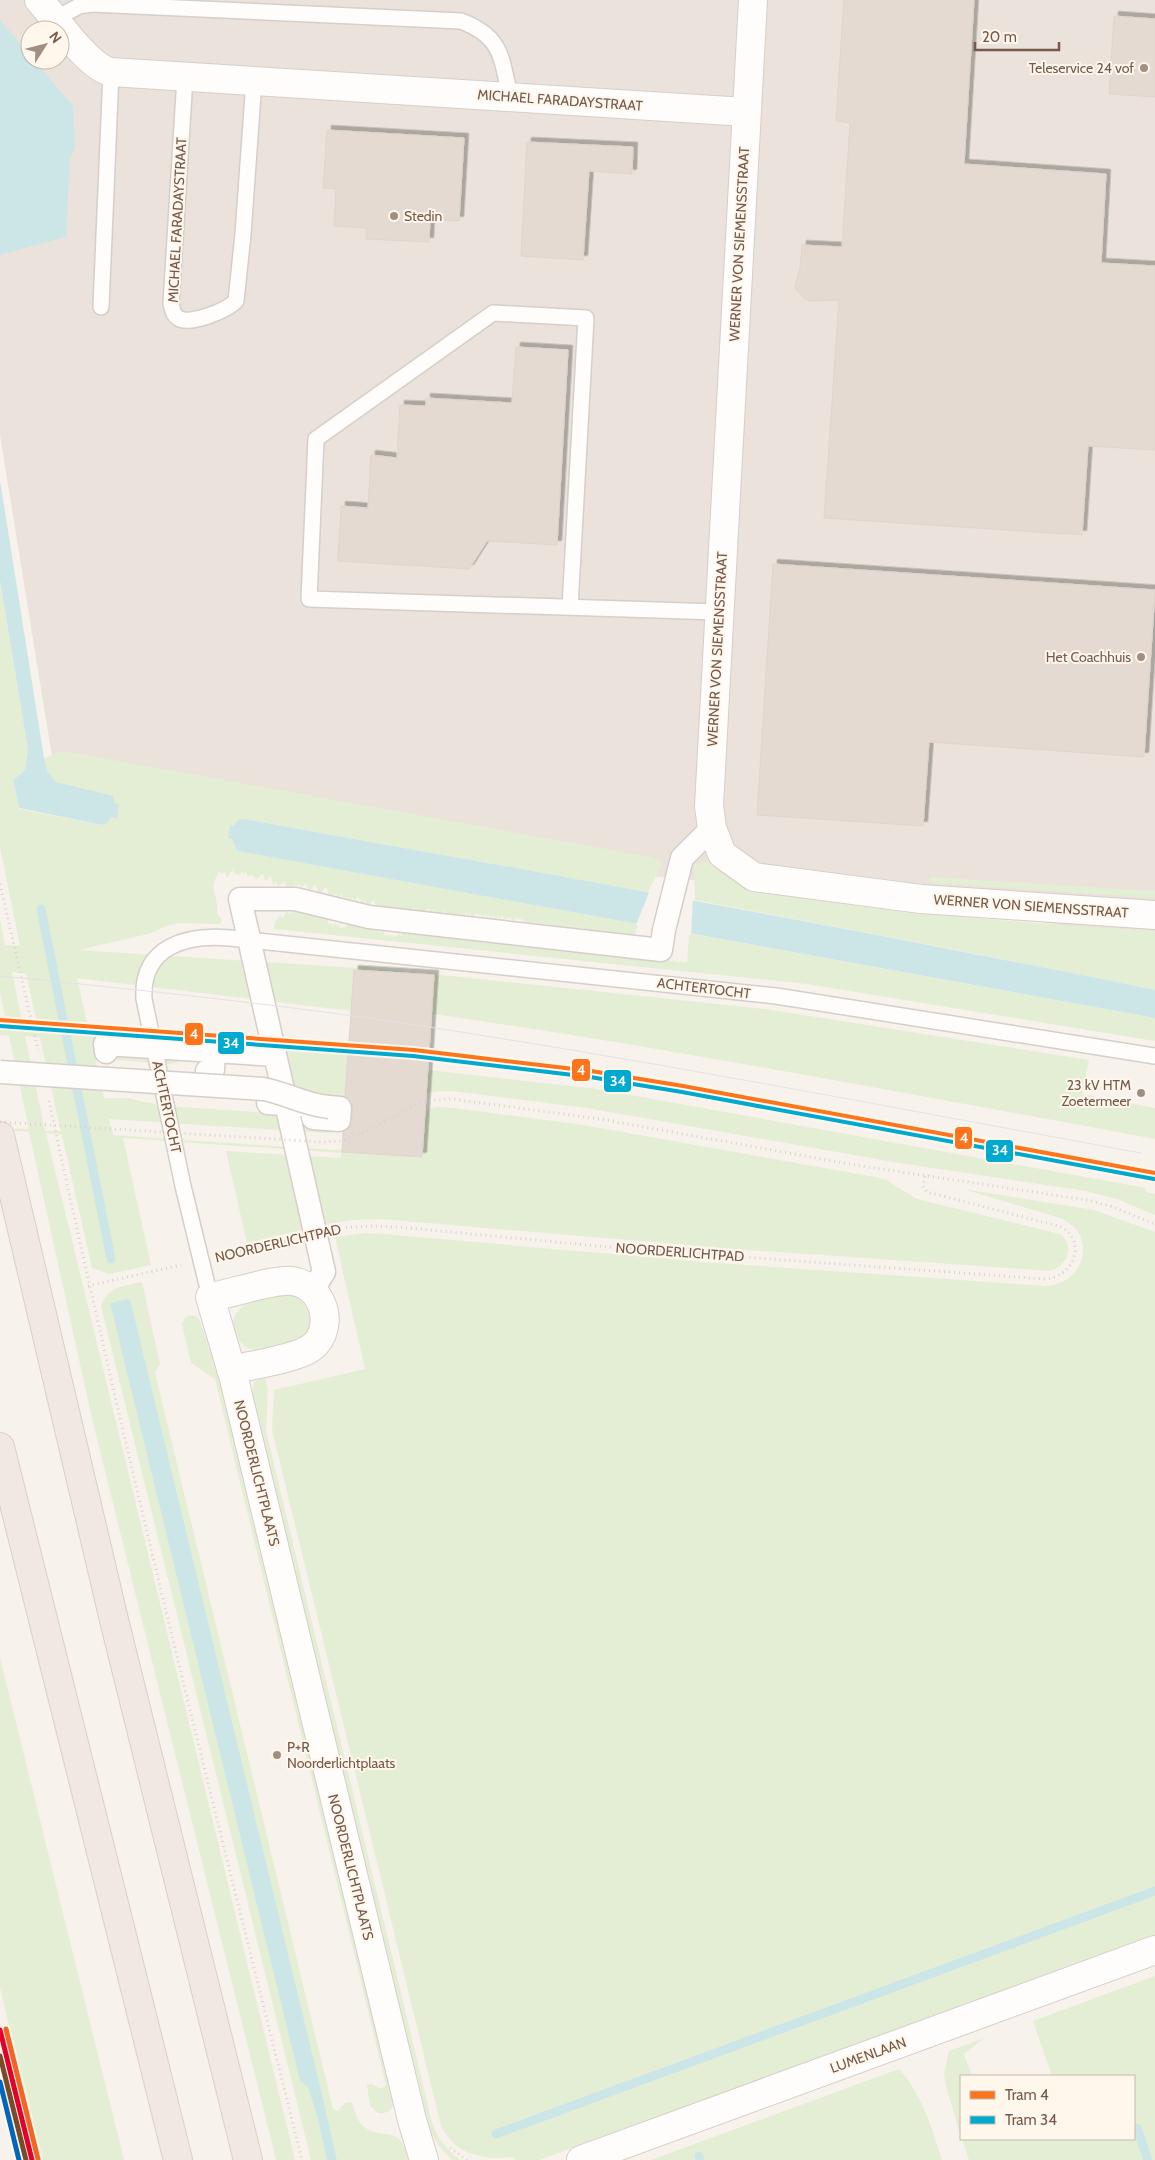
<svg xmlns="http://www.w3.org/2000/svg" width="1155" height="2160" viewBox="0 0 1155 2160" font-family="Cabin,sans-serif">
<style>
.industrial{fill:#eae2db;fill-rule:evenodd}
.green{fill:#e4eed5;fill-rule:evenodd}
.water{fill:#cce6e8}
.pier{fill:#f7f2eb}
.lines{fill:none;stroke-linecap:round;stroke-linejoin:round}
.stream{stroke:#cce6e8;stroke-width:9}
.building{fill:#e4dad2;stroke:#e0d5cd;filter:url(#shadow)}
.service-casing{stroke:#d6cec8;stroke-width:18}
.pedestrian-casing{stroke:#d6cec8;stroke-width:25}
.minor-casing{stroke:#d6cec8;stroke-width:30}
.motorway-casing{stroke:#d8cfc9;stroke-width:30}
.path{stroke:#dad2ce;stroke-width:3;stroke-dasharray:1 4;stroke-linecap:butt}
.service{stroke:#fefdfc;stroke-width:15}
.pedestrian{stroke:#fefdfc;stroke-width:22}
.minor{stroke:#fefdfc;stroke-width:28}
.motorway{stroke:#f1e8e4;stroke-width:28}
.tram{stroke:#e5e2e5;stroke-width:1}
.pedestrian-bridge-casing{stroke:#d6cec8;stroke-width:25;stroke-linecap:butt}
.path-bridge{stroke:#dad2ce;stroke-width:3;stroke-dasharray:1 4;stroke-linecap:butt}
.pedestrian-bridge{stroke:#fefdfc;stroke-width:22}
.rail-1-casing{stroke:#fff7ec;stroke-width:9}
.rail-2-casing{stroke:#fff7ec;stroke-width:9}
.rail-3-casing{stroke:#fff7ec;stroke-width:9}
.rail-4-casing{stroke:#fff7ec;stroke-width:9}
.rail-1{stroke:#e4002b;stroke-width:5}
.rail-2{stroke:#7a4b2a;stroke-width:5}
.rail-3{stroke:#f26522;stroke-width:5}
.rail-4{stroke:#0065bd;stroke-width:5}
.tram-1-casing{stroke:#fff7ec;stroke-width:8}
.tram-2-casing{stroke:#fff7ec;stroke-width:8}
.tram-1{stroke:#fc751c;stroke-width:4}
.tram-2{stroke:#00a9ce;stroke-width:4}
.poi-dot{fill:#a38f82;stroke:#fff7ec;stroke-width:2}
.labels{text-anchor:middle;stroke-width:4;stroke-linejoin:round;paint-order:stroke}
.poi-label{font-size:14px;fill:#76594a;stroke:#fff7ec;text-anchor:end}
.street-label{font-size:14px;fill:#76594a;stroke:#fff7ec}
.line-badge{stroke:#fff7ec;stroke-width:2}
.badge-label{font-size:14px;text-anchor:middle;font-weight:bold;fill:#fff}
</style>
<defs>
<filter id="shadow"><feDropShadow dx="4.5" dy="-4.5" stdDeviation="0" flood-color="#0004"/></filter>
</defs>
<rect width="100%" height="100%" fill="#f7f2eb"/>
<!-- industrial -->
<path class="industrial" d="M0 0H1155V939L841 892 659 877 55 775 0 435ZM30 30H60V60H30Z"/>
<!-- green -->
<path class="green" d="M0 581 28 750 25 770 13 780 19 809 103 825 107 823 112 817 116 819 71 786 56 782 48 772 44 758 63 751 651 857 663 862 648 892 245 819 234 826 230 825 228 838 232 839 237 851 636 923 638 925 634 935H631L630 937 628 935 625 937V934L623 937 621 934 620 936 619 934 614 933 613 936 611 933 609 935 608 932 605 935V932L604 934 601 932 600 934 598 931H592L590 933 589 931 584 930V927L581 930V927L579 929 576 927V929H571V926L569 928H564V925L561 927 560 925 559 927 551 926V924L550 926 547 923 545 925 544 923 543 925H538V922L537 925 534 922 533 924 531 922 528 924V921L525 924 522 918V921L520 918 517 920 516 917 513 922 510 917 507 919 506 917 505 919 502 916 500 919 499 916 495 920 494 915 492 918 489 915 487 917 486 914 484 917V914L482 917 480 914 477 916 476 913 473 918 470 913 467 915 466 912 464 917 461 914 460 917 452 916 451 913 450 916 445 915 444 910 440 915 435 914 434 909 430 913 428 908 424 913 416 912 414 907 411 911 396 910V907L394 910 386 909V906L385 909 379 908 378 906V908L373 900 368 907 365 901 362 904 358 896 355 901 353 898 350 900V897L349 900 346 897 344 899 342 894 337 899 336 893 330 898 326 887 319 894 315 884 310 891 305 883 302 888 299 884 297 887 296 884 293 889 291 886 288 889 284 881 278 887 277 882 273 884 271 876 265 881 263 873 256 880 254 875 253 877 251 874 248 877 246 872 243 874 242 871 239 876 237 873 236 875 232 870 228 877H226L225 872 221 874 220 871C207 888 219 896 217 913L221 919V924L178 923 166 926 152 933 79 950 356 968 357 966 765 1009 1089 1060 1082 1094 1155 1108V1139C894 1091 633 1041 370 1005L369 1013 77 978 90 1036 367 1055V1063L597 1089 1146 1188V1192L1155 1194V1215L1120 1200 1086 1191 899 1163 587 1108 452 1091C406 1088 373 1127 328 1133L109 1119 113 1135 335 1150 343 1149 425 1110 439 1107 454 1108 583 1125 875 1177 886 1180 917 1199 1060 1234C1076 1246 1067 1266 1050 1271L736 1249 381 1219 351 1220 322 1225 306 1156 341 1158V1153L123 1138 151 1265 109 1274 92 1268 62 1135 46 1133 295 2160H276L93 1423 29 1132 0 1130V1128L29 1129 9 1036 0 1035V1030H8L0 993V920L5 945 20 946 0 847ZM12 972 26 974 39 1032 24 1031ZM25 1036 40 1038 57 1114 55 1115H57L61 1131H45ZM95 1056 114 1060 168 1064 176 1063 187 1058 270 1065 293 1088 313 1096 349 1098 347 1118 164 1106 127 1098H104Z
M710 861C717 869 723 876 733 880 757 891 792 893 818 898 930 918 1042 923 1155 931V990L962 951 695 900 694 864Z
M930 877 1155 891V898L931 883Z
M296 909 298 912 299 910 301 912 306 913V915L307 913 315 914 317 919 320 915 323 920 327 918 329 925 331 923 333 926 335 923 337 926 340 924 339 928 347 927 349 922 352 925 353 923 359 926V929L362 926V929L366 927 367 930V927L373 928 374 930 376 928 378 933 379 930 380 933 384 931 385 936 387 934 388 937 390 934 392 937 395 935 396 937 399 933 401 936 404 931 405 934 407 931 410 934V932L412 934 415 932V935L418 932 420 935 422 933 423 936 425 933 427 936V933L428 936 430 934 433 937 435 934 436 937 437 934 438 937 440 935 442 937 445 935V938L448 936 449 938 450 936H458V939L462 937V939L465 937 466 940 467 937 468 940 470 938 472 941 475 938 476 941V938L478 941 480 939 482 942 483 939 485 942 488 940 489 942 490 940 492 943 495 940 496 943V941H501V943L505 941 504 944 511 942 512 945 513 942 518 945 519 943 522 946 523 943 538 947 664 961 666 959V961L669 959 671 962 673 959V962L676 960 677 963 678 960 680 963 681 960 684 963 686 961 687 964 689 934H692L1155 1018V1041L807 984 274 929 275 922 280 915 283 918 287 911 289 914 292 912 293 914Z
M226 1151 289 1155 306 1229 247 1243Z
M963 1189 1094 1210 1155 1232V1935L539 2160H515L514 2157C483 2160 455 2155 441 2126L272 1430 274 1390 365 1369 335 1237 367 1233 383 1234 703 1262 1045 1286C1085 1285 1099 1234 1060 1218Z
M142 1282 160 1364 155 1373 333 2109 338 2111 345 2103 351 2102C356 2110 355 2119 363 2126 384 2143 399 2121 409 2160H337L129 1299 121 1302 308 2087 318 2120 327 2160H311L101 1306C109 1285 122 1287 142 1282Z
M290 1294C308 1301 319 1326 300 1339 292 1344 283 1345 274 1347 265 1349 257 1352 248 1348 241 1344 236 1338 234 1331 228 1300 268 1295 290 1294Z
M189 1315 196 1316 200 1321 226 1400 394 2100C393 2110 388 2114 378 2113L370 2106 367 2085 372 2084 381 2089 386 2085 215 1379 191 1363 182 1324 184 1319Z
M265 1375 268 1391 266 1431 431 2118C436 2137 445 2148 460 2160H452C440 2149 433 2139 428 2123L252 1395 254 1382Z
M0 1658 124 2160H42L0 1988Z
M1155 1976V2160H969L962 2139H1134V2076H1052L1033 2021Z
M984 2038 964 2054 972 2076H961V2137L946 2086 944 2074 949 2051Z
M899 2069C922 2094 932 2129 942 2160H651Z"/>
<!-- water -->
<path class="water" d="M0 20 30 55V60H34L73 106 75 148 70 158 66 237 0 255Z
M0 480 44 758 48 772 56 782 113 796 115 803 119 804 117 819 112 817 107 823 103 825 19 808 13 780 25 770 28 750 0 581Z
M245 819C549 874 852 928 1155 990V1018L237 851 232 839 228 838 230 825 234 826 238 820Z
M130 1299 319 2082 337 2160H327L318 2120 308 2087 300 2081 110 1303Z"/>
<!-- pier -->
<path class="pier" d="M650 890 693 897 691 935 636 925Z"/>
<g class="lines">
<!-- stream -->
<path class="stream" d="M41 909 111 1259
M1137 2128 1148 2160
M496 2134 1155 1891
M699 2156 700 2160"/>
</g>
<!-- building -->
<path class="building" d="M844 0H974L964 164 1106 174 1101 263 1155 266V450L1088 446 1082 535 824 518 839 300 811 301 805 299 797 291 795 286 800 268 802 245 842 247 850 123 836 121Z
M1114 16 1155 19V97L1109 94Z
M327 130 464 138 459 221 430 219 429 242 366 239 367 228 334 226 336 189 323 188Z
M527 142 633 147 632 174 589 171 583 260 521 256Z
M516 347 568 350 557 545 487 541 469 569 338 561 341 506 368 508 371 455 397 458 400 405 426 406V398L512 403Z
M773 564 1155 590 1144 757 929 742 923 826 757 815Z
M354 970 434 975 422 1157 342 1152 343 1132 350 1127 353 1109 352 1102 345 1096Z"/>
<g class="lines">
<!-- service casing -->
<g class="service-casing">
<path id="service" d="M55 19 79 6 92 4 461 21C503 37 501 58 510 96
M185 77 171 304C173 310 173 315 178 318 190 326 227 310 236 301L243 234 254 81
M101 307 111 72
M570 607 586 318 493 313 316 439 309 599 718 612
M210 1297 183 1186 144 999C141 946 187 934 230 938L776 996 1155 1056"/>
</g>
<!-- pedestrian casing -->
<g class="pedestrian-casing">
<path id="pedestrian" d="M106 1052 105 1044 275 1055
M207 1071 213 1070 214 1051
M268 1103 314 1106 313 1118 339 1120 340 1108 329 1107
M312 1291 324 1272 240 899H295L369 917 661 950 664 930 682 858 712 828"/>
</g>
<!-- minor casing -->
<g class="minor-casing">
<path id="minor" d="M39 0C56 19 88 67 111 72L746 112
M753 0 709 806 712 828 722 854 754 877 921 899 1155 915
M231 1370C252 1365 295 1359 311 1348 325 1338 328 1318 321 1303 316 1291 305 1283 292 1281 273 1279 231 1294 210 1297L234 1379 412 2120 424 2160
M581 2160 1155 1950"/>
</g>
<!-- motorway casing -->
<g class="motorway-casing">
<path id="motorway" d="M0 1136 114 1620 248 2160
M0 1447 178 2160"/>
</g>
<!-- path -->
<path class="path" d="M0 884 38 1050
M49 1101C125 1456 214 1808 302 2160
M362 1133 417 1104 434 1100 452 1099 600 1119 855 1165 1087 1200 1110 1206 1155 1224
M341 1228 372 1226 398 1227 619 1248 1044 1279C1072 1278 1088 1244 1062 1227L927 1192 923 1186 925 1175
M221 1256 291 1240
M88 1286 181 1265
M450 2148 467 2160"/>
<!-- service -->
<use href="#service" class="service"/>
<!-- pedestrian -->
<use href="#pedestrian" class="pedestrian"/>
<!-- minor -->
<use href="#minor" class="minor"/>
<!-- motorway -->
<use href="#motorway" class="motorway"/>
<!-- tram -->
<path class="tram" d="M0 976C123 988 246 1001 369 1018 628 1056 884 1106 1141 1153"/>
<!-- pedestrian-bridge casing -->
<g class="pedestrian-bridge-casing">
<path id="pedestrian-bridge" d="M0 1072 263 1089C286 1093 305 1105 329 1107"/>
</g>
<!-- path-bridge -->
<path class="path-bridge" d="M0 1122 321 1142 342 1141 362 1133"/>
<!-- pedestrian-bridge -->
<use href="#pedestrian-bridge" class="pedestrian-bridge"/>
<!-- rail-1 casing -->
<g class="rail-1-casing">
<path id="rail-1" d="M0 2030 32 2160"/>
</g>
<!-- rail-2 casing -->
<g class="rail-2-casing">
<path id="rail-2" d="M0 2056 26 2160"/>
</g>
<!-- rail-3 casing -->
<g class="rail-3-casing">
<path id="rail-3" d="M6 2029 38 2159"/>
</g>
<!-- rail-4 casing -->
<g class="rail-4-casing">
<path id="rail-4" d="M0 2082 19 2160"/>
</g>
<!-- rail-1 -->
<use href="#rail-1" class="rail-1"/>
<!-- rail-2 -->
<use href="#rail-2" class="rail-2"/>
<!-- rail-3 -->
<use href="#rail-3" class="rail-3"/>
<!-- rail-4 -->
<use href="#rail-4" class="rail-4"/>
<!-- tram-1 casing -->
<g class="tram-1-casing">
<path id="tram-1" d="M0 1020 414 1050 591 1071 683 1086 1155 1173"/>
</g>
<!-- tram-2 casing -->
<g class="tram-2-casing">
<path id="tram-2" d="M0 1026 413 1056 590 1077 682 1092 1154 1179"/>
</g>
<!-- tram-1 -->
<use href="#tram-1" class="tram-1"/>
<!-- tram-2 -->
<use href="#tram-2" class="tram-2"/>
</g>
<!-- markers -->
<g class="poi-dot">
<circle cx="1144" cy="68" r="5"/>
<circle cx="394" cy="216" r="5"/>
<circle cx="1141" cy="657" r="5"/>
<circle cx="1141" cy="1093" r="5"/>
<circle cx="277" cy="1755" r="5"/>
</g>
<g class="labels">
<!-- poi labels -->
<g class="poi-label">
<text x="1134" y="73">Teleservice 24 vof</text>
<text x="404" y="221" text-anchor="start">Stedin</text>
<text x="1131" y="662">Het Coachhuis</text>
<text x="1131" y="1090">23 kV HTM<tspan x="1131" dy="16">Zoetermeer</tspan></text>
<text x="287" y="1752" text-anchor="start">P+R<tspan x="287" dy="16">Noorderlichtplaats</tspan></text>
</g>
<!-- street labels -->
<g class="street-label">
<text transform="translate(560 100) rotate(4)" y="5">MICHAEL FARADAYSTRAAT</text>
<text transform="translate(177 220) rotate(-87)" y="5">MICHAEL FARADAYSTRAAT</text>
<text transform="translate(739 244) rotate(-87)" y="5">WERNER VON SIEMENSSTRAAT</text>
<text transform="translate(717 649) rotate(-87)" y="5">WERNER VON SIEMENSSTRAAT</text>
<text transform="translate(1031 906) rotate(4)" y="5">WERNER VON SIEMENSSTRAAT</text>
<text transform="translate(704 988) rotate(7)" y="5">ACHTERTOCHT</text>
<text transform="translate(167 1107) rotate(78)" y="5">ACHTERTOCHT</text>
<text transform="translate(278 1243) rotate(-13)" y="5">NOORDERLICHTPAD</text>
<text transform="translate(680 1252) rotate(4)" y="5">NOORDERLICHTPAD</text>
<text transform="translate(257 1473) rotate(76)" y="5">NOORDERLICHTPLAATS</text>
<text transform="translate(351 1867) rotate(76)" y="5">NOORDERLICHTPLAATS</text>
<text transform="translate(868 2055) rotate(-20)" y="5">LUMENLAAN</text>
</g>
</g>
<g class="line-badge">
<rect x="184" y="1022" width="20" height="24" rx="5" fill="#fc751c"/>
<rect x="217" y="1031" width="28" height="24" rx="5" fill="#00a9ce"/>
<rect x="571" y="1058" width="20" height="24" rx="5" fill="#fc751c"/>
<rect x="603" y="1069" width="29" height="24" rx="5" fill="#00a9ce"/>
<rect x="954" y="1126" width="19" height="24" rx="5" fill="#fc751c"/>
<rect x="985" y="1139" width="29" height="24" rx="5" fill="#00a9ce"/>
</g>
<g class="badge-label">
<text x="194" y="1039">4</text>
<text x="231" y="1048">34</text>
<text x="581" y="1075">4</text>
<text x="618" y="1086">34</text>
<text x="964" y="1143">4</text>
<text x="1000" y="1155">34</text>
</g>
<!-- legend -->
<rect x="960" y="2075" width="175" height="65" fill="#fff7ec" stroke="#c8b8ab"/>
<rect x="970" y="2091" width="25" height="8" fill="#fc751c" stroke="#c8b8ab"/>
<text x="1005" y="2100" font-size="15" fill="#76594a">Tram 4</text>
<rect x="970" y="2116" width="25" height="8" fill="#00a9ce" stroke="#c8b8ab"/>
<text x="1005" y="2125" font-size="15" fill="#76594a">Tram 34</text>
<!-- north arrow -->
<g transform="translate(45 45) rotate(54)"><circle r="24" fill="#fff7ec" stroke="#c8b8ab"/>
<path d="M0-4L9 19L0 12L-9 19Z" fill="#a38f82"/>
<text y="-8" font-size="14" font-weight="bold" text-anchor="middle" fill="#76594a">N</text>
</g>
<!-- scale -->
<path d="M975 42v8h84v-8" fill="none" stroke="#76594a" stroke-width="2.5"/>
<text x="982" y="42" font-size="15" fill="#76594a" stroke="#fff7ec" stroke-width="4" paint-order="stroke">20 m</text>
</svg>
